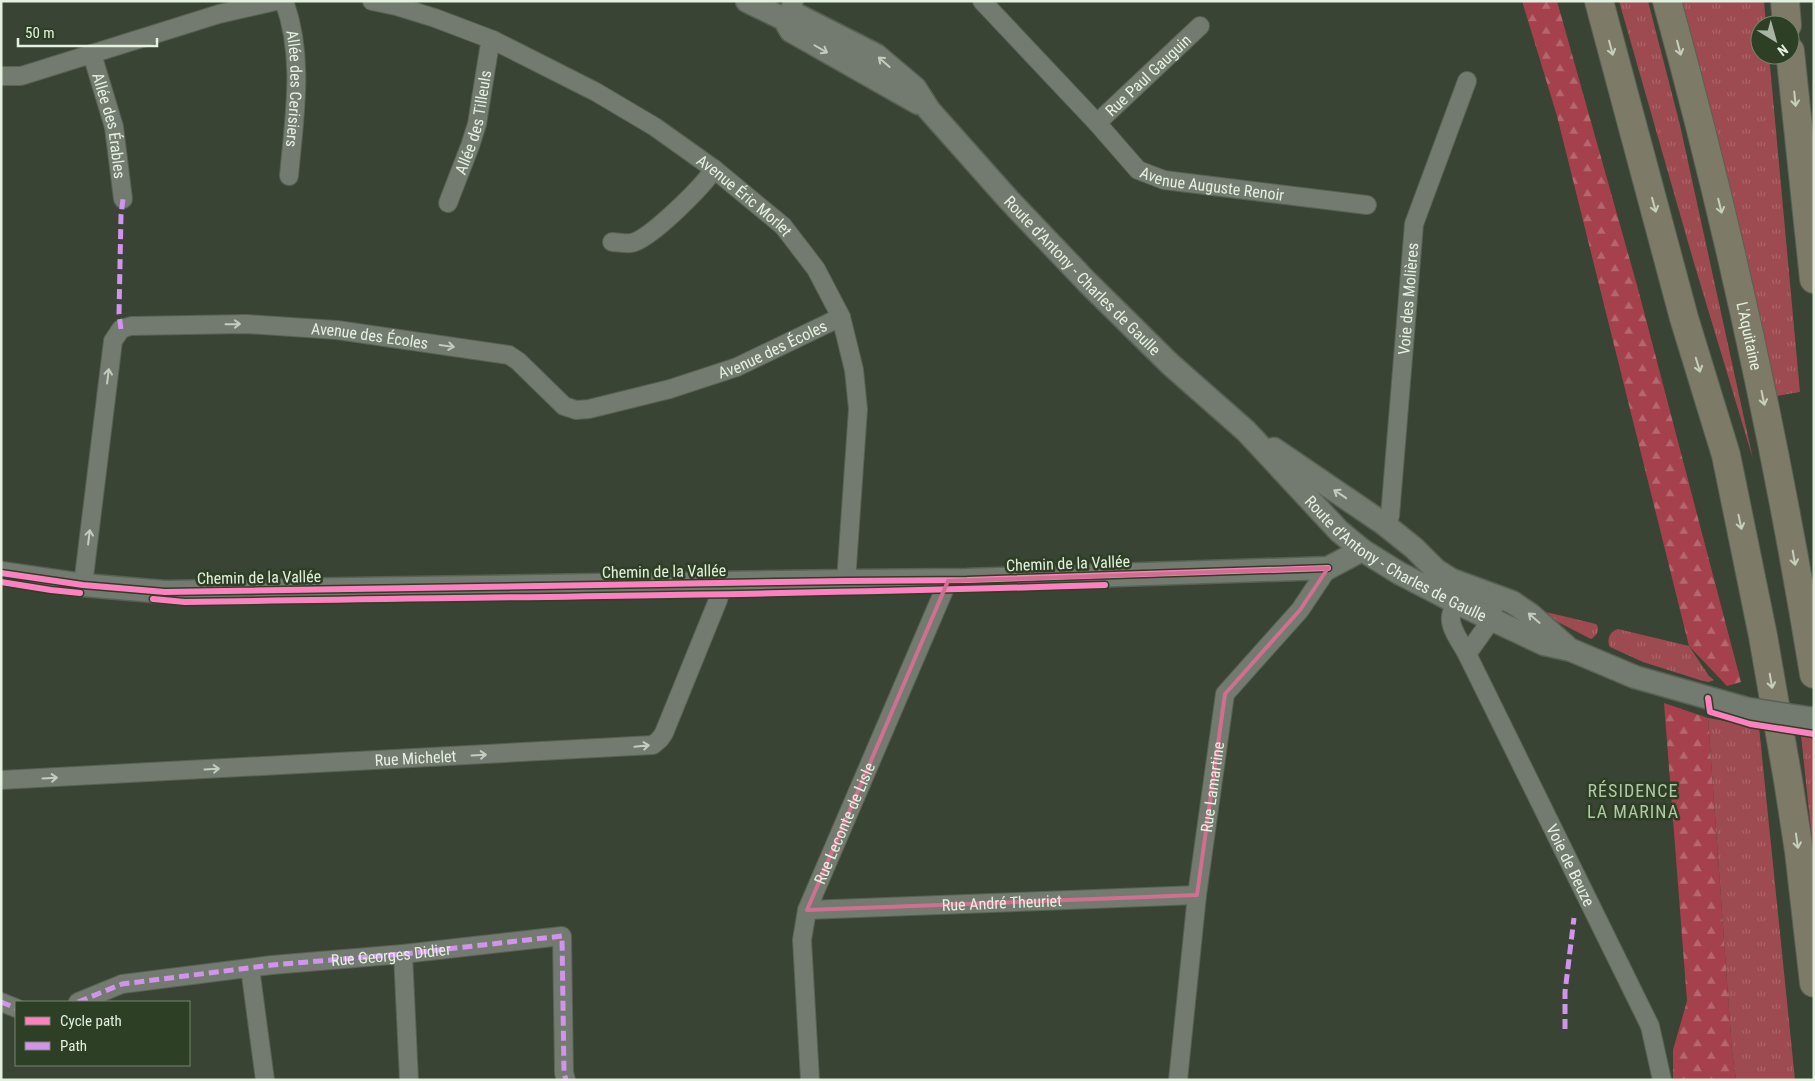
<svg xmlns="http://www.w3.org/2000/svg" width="1815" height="1081" font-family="'Roboto Condensed',sans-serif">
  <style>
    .grass { fill: url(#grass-tufts) }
    .forest { fill: url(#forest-firs) }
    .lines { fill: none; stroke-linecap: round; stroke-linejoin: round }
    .minor-casing { stroke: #586154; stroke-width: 20 }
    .tertiary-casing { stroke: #586154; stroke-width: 25 }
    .motorway-casing { stroke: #586154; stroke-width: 30 }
    .minor { stroke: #737a6f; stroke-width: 18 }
    .tertiary { stroke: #737a6f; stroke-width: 22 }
    .motorway { stroke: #7d7b67; stroke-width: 28 }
    .tertiary-bridge-casing { stroke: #586154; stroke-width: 25; stroke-linecap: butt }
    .tertiary-bridge { stroke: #737a6f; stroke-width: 22 }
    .quiet { stroke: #d193ec; stroke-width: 5; stroke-dasharray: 10 5; stroke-linecap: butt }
    .cycleway-casing { stroke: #2d3f24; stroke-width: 9 }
    .cycleway { stroke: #ff80c0; stroke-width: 6 }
    .oneway { stroke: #c6cebc }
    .oneway2 { stroke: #c3cdbe }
    .marked { fill: none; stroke: #d06f90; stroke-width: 4; stroke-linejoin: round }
    .labels { text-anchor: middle; stroke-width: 5; stroke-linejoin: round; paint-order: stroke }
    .street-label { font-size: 16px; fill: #e5f1e0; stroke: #2d3f24 }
    .neighbourhood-label { font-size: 18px; letter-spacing: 1px; fill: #b1c7a6; stroke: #2d3f24 }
  </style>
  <defs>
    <pattern id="grass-tufts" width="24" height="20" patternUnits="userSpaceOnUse" patternTransform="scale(1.25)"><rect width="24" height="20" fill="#9e4a51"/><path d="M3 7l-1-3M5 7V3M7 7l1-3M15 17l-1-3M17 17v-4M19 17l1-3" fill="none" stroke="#ab656a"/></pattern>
    <pattern id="forest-firs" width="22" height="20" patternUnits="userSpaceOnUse" patternTransform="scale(1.25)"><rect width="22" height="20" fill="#a4414c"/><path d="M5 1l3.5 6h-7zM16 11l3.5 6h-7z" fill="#b5666e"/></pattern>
  </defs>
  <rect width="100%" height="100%" fill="#394434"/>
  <path class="grass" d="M 1619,1 L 1648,1 L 1680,125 L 1753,459 L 1694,263 Z
    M 1674,1 L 1764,1 L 1766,25 L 1760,25 L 1760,55 L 1769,55 L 1800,392 L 1777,396 Z
    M 1546,612 L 1596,624 C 1601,630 1596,636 1591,639 L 1546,616 Z
    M 1618,629 L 1689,646 L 1709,676 L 1714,680 L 1709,682 L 1703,681 L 1643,662 L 1610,647 C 1606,640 1610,631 1618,629 Z
    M 1708,718 L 1759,727 L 1795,1080 L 1736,1080 L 1732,1051 Z
    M 1801,735 L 1812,736 L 1814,748 L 1814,859 Z"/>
  <path class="forest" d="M 1522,1 L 1557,1 L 1638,289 L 1741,682 L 1727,686 L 1689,646 L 1557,116 Z
    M 1664,703 L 1708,718 L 1732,1051 L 1736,1080 L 1673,1080 L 1673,1050 L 1687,1001 Z"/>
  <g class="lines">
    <g class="minor-casing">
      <g id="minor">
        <path id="s1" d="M 284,1 C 305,58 294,118 289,176"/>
        <path id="s2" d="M 372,1 L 396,6 L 435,18 L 493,40 L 596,92 L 655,127 L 714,169 L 783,226 L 816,269 L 841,317 L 854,370 L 858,409 L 846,581"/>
        <path id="s3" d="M 982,1 L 1097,123 L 1138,170 L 1164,180 L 1367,205"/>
        <path d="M 784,19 L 794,1"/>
        <path id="s4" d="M 92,54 L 114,127 L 123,199"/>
        <path d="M 1,76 L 21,76 L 219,14 L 276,1"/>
        <path id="s5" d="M 1097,123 L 1200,26"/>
        <path id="s6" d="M 448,203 L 470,146 L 477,124 L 489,49 L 493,40"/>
        <path d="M 612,242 C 618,242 625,244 631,243 C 650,240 704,185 714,169"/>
        <path id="s7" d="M 1384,524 L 1390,516 L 1414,224 L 1467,81"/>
        <path id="s8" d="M 83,585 L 113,341 L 121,329 L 131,326 L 246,324 L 337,330 L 509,355 L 518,361 L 564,406 L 576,410 L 589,409 L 670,389 L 737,367 L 841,317"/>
        <path id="s9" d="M 1464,593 C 1441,619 1452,627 1467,654 L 1650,1026 L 1662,1080"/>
        <path d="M 1467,654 L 1492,619 L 1493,607"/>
        <path id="s10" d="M 1,780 L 653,745 L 660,739 L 664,733 L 718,600 L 722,584"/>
        <path id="s11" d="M 807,910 L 1197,895"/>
        <path d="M 403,954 L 409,1080"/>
        <path d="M 250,968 L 265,1080"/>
        <path d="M 1,1002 L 16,1008"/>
        <path d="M 78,1002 L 122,984 L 272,965 L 403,954 L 562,936 L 564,1073 L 566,1080"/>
        <path id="s12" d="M 810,1080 L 802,940 L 807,910 L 948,581"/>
        <path id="s13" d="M 1178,1080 L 1197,895 L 1225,694 L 1300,610 L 1328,568"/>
      </g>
    </g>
    <g class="tertiary-casing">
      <g id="tertiary">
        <path d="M 747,1 L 784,19 L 791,31 L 918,103"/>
        <path id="s14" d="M 784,19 L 797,15 L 876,55 L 915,88 L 929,110 L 1009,200 L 1087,282 L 1170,364 L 1246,431 L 1339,531 L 1362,550 L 1399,573 L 1455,602 L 1544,644 L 1571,650 L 1635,677 L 1748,709"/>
        <path d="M 1274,449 L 1384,524 L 1414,548 L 1436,570 L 1452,580 L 1512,602 L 1531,615 L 1566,646"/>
        <path d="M 1,573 L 83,585 L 165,592 L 846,581 L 967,580 L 1328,568 L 1362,550"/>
      </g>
    </g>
    <g class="motorway-casing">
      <g id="motorway">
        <path d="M 1599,1 L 1684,318 L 1726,455 L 1763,636 L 1788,780 L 1799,851 L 1814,983"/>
        <path id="s15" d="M 1667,1 C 1728,223 1777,447 1814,674"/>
        <path d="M 1785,1 L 1787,25"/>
        <path d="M 1790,51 L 1814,279"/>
      </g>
    </g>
    <use href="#minor" class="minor"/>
    <use href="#tertiary" class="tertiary"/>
    <use href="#motorway" class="motorway"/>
    <g class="tertiary-bridge-casing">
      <path id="tertiary-bridge" d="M 1748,709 L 1814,719"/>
    </g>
    <use href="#tertiary-bridge" class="tertiary-bridge"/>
    <g class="quiet">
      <path d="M 121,329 L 119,314 L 121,215 L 123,199"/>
      <path d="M 1,1002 L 16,1008"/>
      <path id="s16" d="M 78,1002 L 122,984 L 272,965 L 403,954 L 562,936 L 564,1073 L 566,1080"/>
      <path d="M 1565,1029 L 1565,992 L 1574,918"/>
    </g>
    <g class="cycleway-casing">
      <path id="cycleway" d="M 1,573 L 83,585 L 165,592 L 846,581 L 967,580 L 1328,568
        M 1,582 L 51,590 L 80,593
        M 153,599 L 185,602 C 491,597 798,595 1105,585
        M 1708,698 L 1710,712 L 1750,724 L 1814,734"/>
    </g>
    <use href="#cycleway" class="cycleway"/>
  </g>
  <defs><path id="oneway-shaft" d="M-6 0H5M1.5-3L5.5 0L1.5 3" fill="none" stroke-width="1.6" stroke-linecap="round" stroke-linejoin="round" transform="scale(1.25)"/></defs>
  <g class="oneway">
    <use href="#oneway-shaft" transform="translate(1611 48) rotate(75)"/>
    <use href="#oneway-shaft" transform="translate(1679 48) rotate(75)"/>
    <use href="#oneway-shaft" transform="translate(1795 99) rotate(84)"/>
    <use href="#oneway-shaft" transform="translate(1654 205) rotate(75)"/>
    <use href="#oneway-shaft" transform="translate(1720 206) rotate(76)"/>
    <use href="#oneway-shaft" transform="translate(1698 365) rotate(73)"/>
    <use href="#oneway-shaft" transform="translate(1763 398) rotate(78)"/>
    <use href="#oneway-shaft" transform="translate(1740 522) rotate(78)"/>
    <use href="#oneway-shaft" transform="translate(1794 558) rotate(80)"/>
    <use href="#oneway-shaft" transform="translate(1771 681) rotate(80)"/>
    <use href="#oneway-shaft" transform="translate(1797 841) rotate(82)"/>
  </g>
  <g class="oneway2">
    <use href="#oneway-shaft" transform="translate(821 49) rotate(30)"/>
    <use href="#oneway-shaft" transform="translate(884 62) rotate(-139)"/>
    <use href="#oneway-shaft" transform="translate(233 324) rotate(-1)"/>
    <use href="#oneway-shaft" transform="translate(447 346) rotate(8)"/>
    <use href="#oneway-shaft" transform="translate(108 376) rotate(-83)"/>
    <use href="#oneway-shaft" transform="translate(1340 494) rotate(-146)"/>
    <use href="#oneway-shaft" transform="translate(89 537) rotate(-83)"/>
    <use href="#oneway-shaft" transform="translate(1534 618) rotate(-139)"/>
    <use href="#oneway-shaft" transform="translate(642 746) rotate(-6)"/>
    <use href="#oneway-shaft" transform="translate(479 755) rotate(-3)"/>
    <use href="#oneway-shaft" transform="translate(212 769) rotate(-3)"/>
    <use href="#oneway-shaft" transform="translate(50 778) rotate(-3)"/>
  </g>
  <path class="marked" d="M 1328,568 L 1300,610 L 1225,694 L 1197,895 L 807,910 L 948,581 Z"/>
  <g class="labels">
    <g class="street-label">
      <text dy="6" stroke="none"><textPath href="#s5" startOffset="70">Rue Paul Gauguin</textPath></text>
      <text dy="6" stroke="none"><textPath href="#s1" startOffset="89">Allée des Cerisiers</textPath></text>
      <text dy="6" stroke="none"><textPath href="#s6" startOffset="85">Allée des Tilleuls</textPath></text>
      <text dy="6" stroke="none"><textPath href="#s4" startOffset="74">Allée des Érables</textPath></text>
      <text dy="6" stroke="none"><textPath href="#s3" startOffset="306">Avenue Auguste Renoir</textPath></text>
      <text dy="6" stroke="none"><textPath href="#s2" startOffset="424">Avenue Éric Morlet</textPath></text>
      <text dy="6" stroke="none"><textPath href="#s14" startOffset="405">Route d'Antony - Charles de Gaulle</textPath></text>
      <text dy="6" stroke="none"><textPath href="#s7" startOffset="228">Voie des Molières</textPath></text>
      <text dy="6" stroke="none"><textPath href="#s8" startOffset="510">Avenue des Écoles</textPath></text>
      <text dy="6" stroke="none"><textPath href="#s15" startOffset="345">L'Aquitaine</textPath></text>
      <text dy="6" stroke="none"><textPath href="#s8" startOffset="945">Avenue des Écoles</textPath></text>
      <text dy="6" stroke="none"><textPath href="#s14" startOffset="830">Route d'Antony - Charles de Gaulle</textPath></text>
      <text transform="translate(1068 563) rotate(-2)" y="6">Chemin de la Vallée</text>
      <text transform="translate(664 571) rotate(-1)" y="6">Chemin de la Vallée</text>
      <text transform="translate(259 577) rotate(-1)" y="6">Chemin de la Vallée</text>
      <text dy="6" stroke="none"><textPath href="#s10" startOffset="415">Rue Michelet</textPath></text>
      <text dy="6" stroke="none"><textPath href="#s13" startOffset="295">Rue Lamartine</textPath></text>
      <text dy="6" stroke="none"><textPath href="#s12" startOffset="265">Rue Leconte de Lisle</textPath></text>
      <text dy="6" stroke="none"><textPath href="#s9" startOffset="304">Voie de Beuze</textPath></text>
      <text dy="6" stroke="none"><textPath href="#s11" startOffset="195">Rue André Theuriet</textPath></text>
      <text dy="6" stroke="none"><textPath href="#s16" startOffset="318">Rue Georges Didier</textPath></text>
    </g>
    <g class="neighbourhood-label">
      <text x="1633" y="797">RÉSIDENCE<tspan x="1633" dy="21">LA MARINA</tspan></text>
    </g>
  </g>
  <rect width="1815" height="1081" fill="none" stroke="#e5f1e0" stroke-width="5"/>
  <rect x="15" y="1001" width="175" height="65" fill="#2d3f24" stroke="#77866f"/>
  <rect x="25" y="1017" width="25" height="8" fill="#ff80c0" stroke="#77866f"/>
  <text x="60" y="1026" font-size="15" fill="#e5f1e0">Cycle path</text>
  <rect x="25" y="1042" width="25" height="8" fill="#d193ec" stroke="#77866f"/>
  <text x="60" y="1051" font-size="15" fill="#e5f1e0">Path</text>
  <g transform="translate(1775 40) rotate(143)"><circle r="24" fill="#2d3f24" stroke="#77866f"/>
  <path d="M0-4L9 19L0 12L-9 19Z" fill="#a9b4a4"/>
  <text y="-8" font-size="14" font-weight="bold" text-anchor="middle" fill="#e5f1e0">N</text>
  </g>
  <path d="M18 38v8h139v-8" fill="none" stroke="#e5f1e0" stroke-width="2.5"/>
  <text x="25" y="38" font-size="15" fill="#e5f1e0" stroke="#2d3f24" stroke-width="4" paint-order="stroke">50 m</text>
</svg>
